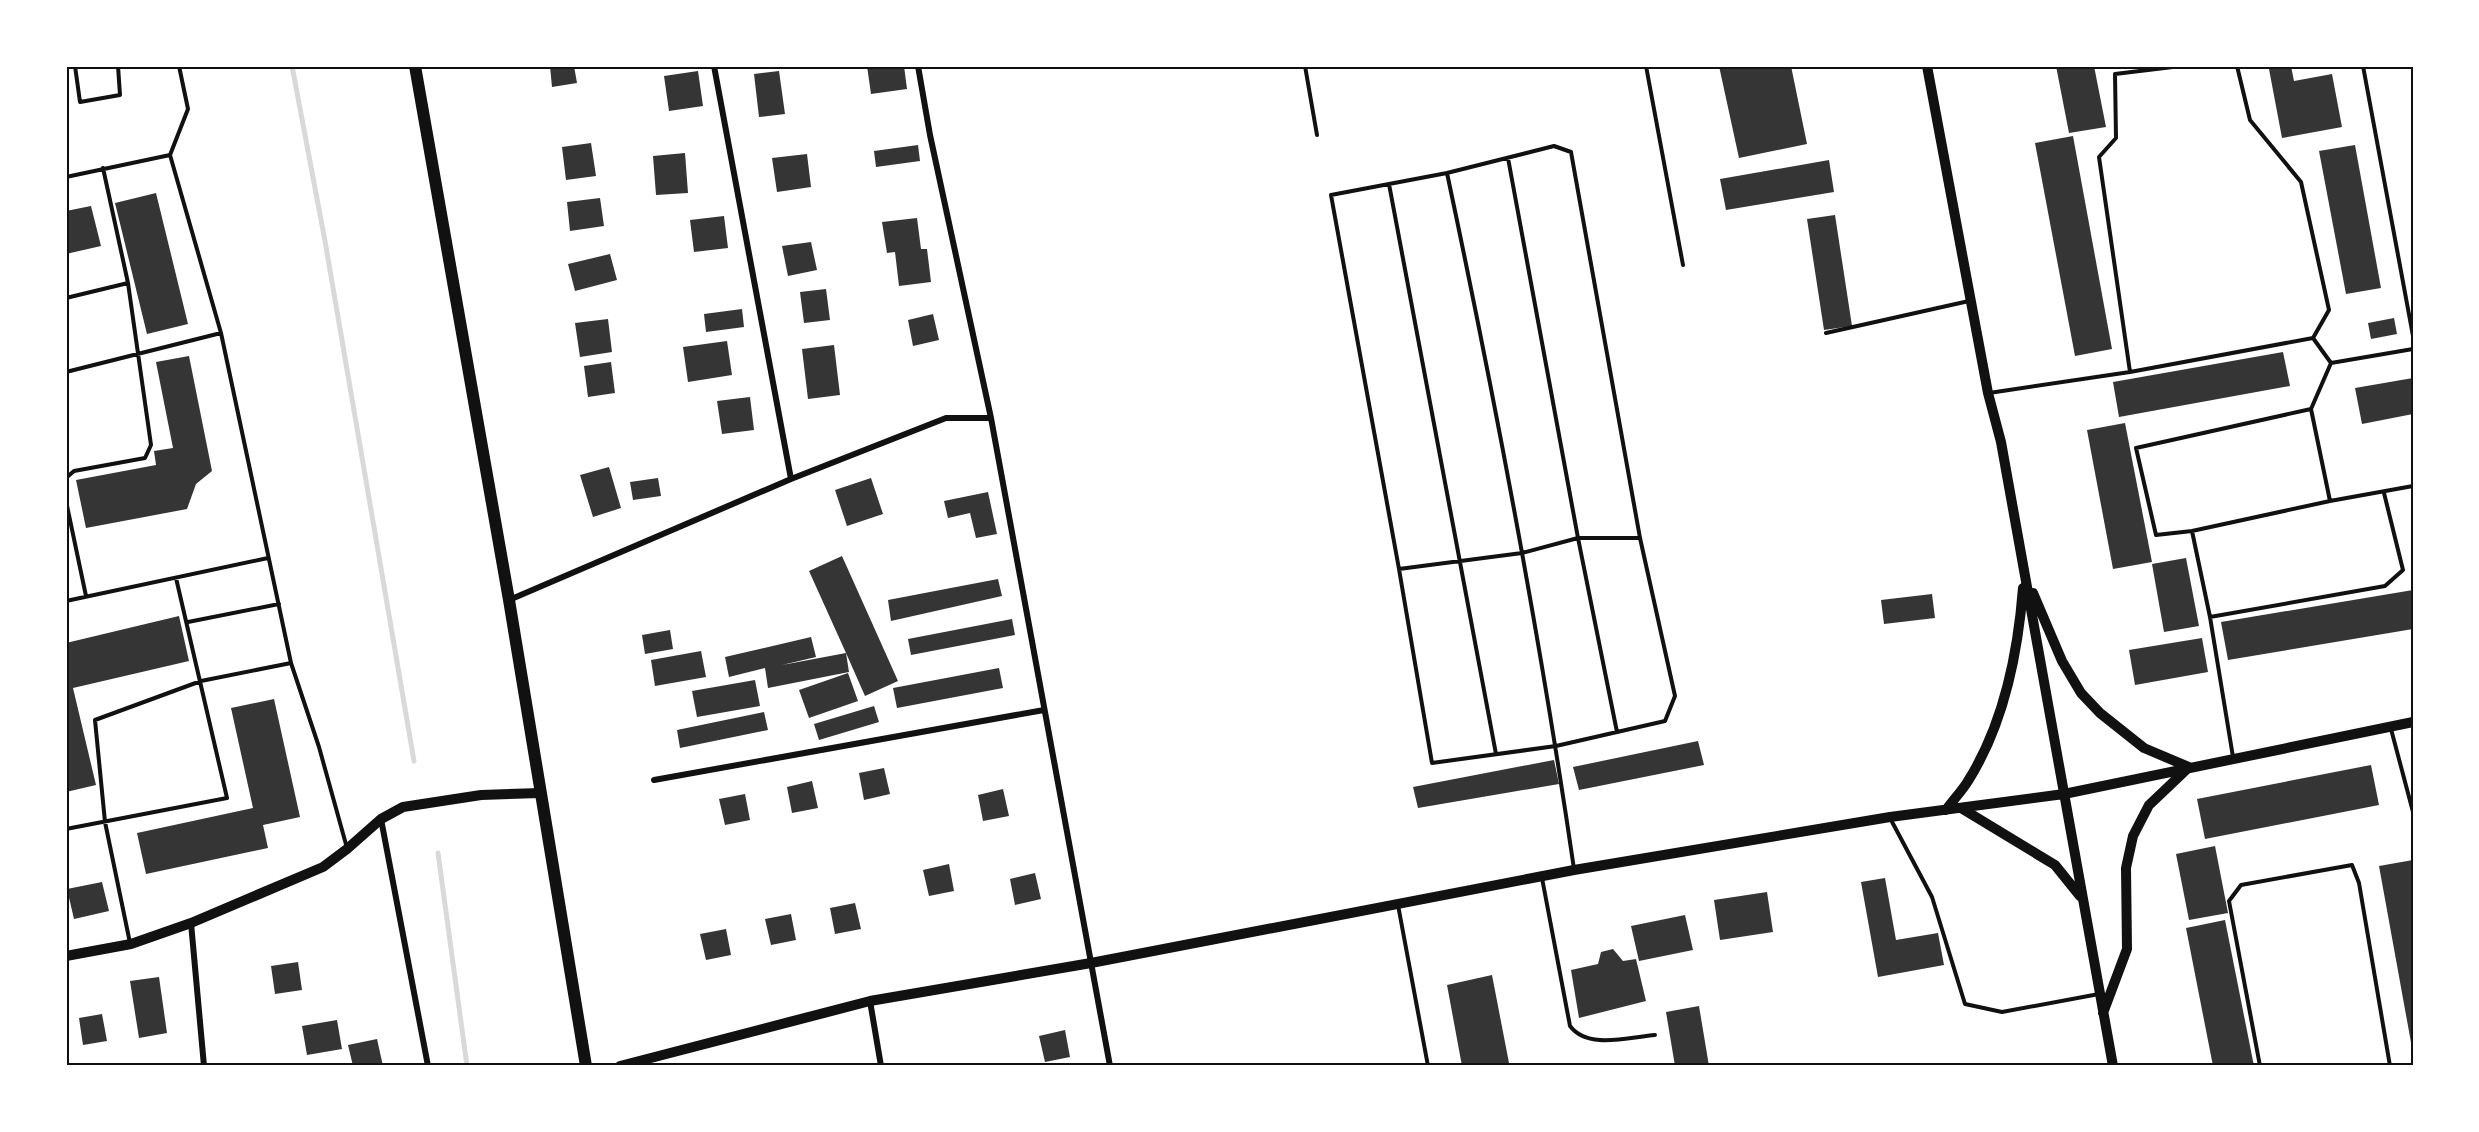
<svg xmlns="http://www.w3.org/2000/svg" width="2479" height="1132" font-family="Arial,sans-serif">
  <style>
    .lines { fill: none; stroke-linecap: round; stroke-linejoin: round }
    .stream { stroke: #d9d9d9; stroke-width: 5 }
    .building { fill: #353535 }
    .service { stroke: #111; stroke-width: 4 }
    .minor { stroke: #111; stroke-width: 6 }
    .tertiary { stroke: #111; stroke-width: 10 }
    .primary { stroke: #111; stroke-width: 12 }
    .neatline { fill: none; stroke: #111; stroke-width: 2 }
  </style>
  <rect width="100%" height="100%" fill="#fff"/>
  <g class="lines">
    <path class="stream" d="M 292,66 L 325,241 L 414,761
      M 438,853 L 467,1066"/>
  </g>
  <path class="building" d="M 550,66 L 574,66 L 577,83 L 552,87 Z
    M 867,66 L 904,66 L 907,89 L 871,94 Z
    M 1719,66 L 1791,66 L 1807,144 L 1739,158 Z
    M 2056,66 L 2094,66 L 2106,127 L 2069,133 Z
    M 2291,66 L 2294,81 L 2332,74 L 2342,127 L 2282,138 L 2269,69 Z
    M 698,71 L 703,106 L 669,111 L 664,76 Z
    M 779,71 L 785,114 L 759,117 L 754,74 Z
    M 2073,136 L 2112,349 L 2075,356 L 2035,143 Z
    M 591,143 L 596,176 L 566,180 L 562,147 Z
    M 918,145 L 920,161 L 876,167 L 874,151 Z
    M 2355,145 L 2381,288 L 2346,294 L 2319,151 Z
    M 685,153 L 688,193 L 656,195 L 653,156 Z
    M 807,154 L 811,187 L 777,192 L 772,158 Z
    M 1829,160 L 1834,192 L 1726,210 L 1720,179 Z
    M 156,193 L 188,324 L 147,334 L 115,203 Z
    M 600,198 L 604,226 L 570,231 L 567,202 Z
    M 91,206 L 101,246 L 66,254 L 66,211 Z
    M 1835,215 L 1852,326 L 1824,330 L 1807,219 Z
    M 724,216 L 728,248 L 694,252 L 690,220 Z
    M 917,218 L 921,249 L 927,249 L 931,282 L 899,286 L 895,252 L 887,253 L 882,222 Z
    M 811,242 L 817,270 L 788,276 L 782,246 Z
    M 610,254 L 617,280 L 575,291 L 568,264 Z
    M 826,289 L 830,320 L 804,323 L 800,292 Z
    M 742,309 L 744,327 L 706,332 L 704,314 Z
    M 933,314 L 939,340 L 913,346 L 908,320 Z
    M 2394,318 L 2397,334 L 2371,339 L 2368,323 Z
    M 608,319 L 612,352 L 580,357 L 575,323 Z
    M 727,341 L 732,375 L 688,382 L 683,347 Z
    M 834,345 L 840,395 L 808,399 L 802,349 Z
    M 2283,352 L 2290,386 L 2119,417 L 2113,382 Z
    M 189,356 L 212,471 L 196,484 L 187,509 L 86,528 L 76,480 L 156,465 L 154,451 L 173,448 L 156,362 Z
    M 611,362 L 615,393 L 588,397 L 584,366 Z
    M 2413,378 L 2413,414 L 2362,424 L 2355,388 Z
    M 750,397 L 754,430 L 722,434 L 717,401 Z
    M 2125,423 L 2152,562 L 2113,569 L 2087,430 Z
    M 609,467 L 621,508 L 593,517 L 580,475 Z
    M 658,478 L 661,496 L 633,500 L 630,482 Z
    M 871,478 L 883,514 L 847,526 L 835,490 Z
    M 988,492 L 997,534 L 976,538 L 970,513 L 948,518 L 944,501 Z
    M 842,556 L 898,681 L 865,696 L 846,653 L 849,672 L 768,688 L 765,668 L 729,677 L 725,657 L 811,637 L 816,657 L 782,665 L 846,653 L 809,571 Z
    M 2186,558 L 2199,626 L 2164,632 L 2152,564 Z
    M 998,579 L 1002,596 L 891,621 L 888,600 Z
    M 2413,590 L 2413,629 L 2228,660 L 2221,622 Z
    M 1932,594 L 1935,618 L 1884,624 L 1881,600 Z
    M 179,616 L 189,661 L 73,688 L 96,785 L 66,792 L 66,643 Z
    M 1012,619 L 1015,635 L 911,655 L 908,639 Z
    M 670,630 L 673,649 L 645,654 L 642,635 Z
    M 2202,638 L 2208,672 L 2135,685 L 2129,650 Z
    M 701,651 L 706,677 L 655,686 L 651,660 Z
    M 999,668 L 1003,688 L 897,708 L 893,688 Z
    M 848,673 L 858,701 L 809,718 L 799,690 Z
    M 755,680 L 760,706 L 697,717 L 692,691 Z
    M 274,699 L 300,817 L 263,825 L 268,848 L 146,874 L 137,833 L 253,808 L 231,708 Z
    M 874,706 L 879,722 L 819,740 L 814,724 Z
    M 764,712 L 768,730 L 680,748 L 677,730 Z
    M 1698,741 L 1704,765 L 1579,790 L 1573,767 Z
    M 1554,760 L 1559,784 L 1418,808 L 1413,787 Z
    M 2371,765 L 2379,805 L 2205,839 L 2197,799 Z
    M 884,768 L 890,794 L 864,800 L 859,773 Z
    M 812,781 L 818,808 L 792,813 L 787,787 Z
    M 1003,789 L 1009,816 L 983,821 L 978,795 Z
    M 745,794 L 750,820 L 725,825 L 719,799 Z
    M 2215,846 L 2228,913 L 2189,920 L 2176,854 Z
    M 2413,860 L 2413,1048 L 2412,1048 L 2379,866 Z
    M 949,864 L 954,891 L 929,896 L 923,870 Z
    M 1035,873 L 1041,899 L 1015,905 L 1010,879 Z
    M 1885,878 L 1896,940 L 1938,933 L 1944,965 L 1878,977 L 1861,882 Z
    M 102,882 L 109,911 L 74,919 L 67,889 Z
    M 1767,892 L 1773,932 L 1720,940 L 1714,900 Z
    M 855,903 L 861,929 L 835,934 L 830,908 Z
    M 791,914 L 796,940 L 771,945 L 765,919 Z
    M 1685,915 L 1693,950 L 1639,961 L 1631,926 Z
    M 2225,920 L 2254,1066 L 2213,1066 L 2186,928 Z
    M 726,929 L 731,955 L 706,960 L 700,934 Z
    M 1613,949 L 1623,961 L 1636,959 L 1646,1001 L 1579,1018 L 1571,970 L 1598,964 L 1601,952 Z
    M 298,962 L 302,990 L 275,994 L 271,966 Z
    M 1492,975 L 1509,1063 L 1462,1066 L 1447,985 Z
    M 159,977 L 167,1033 L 139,1038 L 130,981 Z
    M 1699,1006 L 1709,1066 L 1675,1066 L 1666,1012 Z
    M 102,1014 L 107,1041 L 83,1045 L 79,1018 Z
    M 337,1020 L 342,1049 L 307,1055 L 302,1026 Z
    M 1065,1030 L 1070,1057 L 1045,1062 L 1039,1036 Z
    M 377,1039 L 383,1066 L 353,1066 L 348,1045 Z"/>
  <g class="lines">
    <path class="service" d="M 75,66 L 80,102 L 120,95 L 118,66
      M 179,66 L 188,109 L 170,155 L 221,333 L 291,663 L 319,747 L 347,848
      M 1305,66 L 1317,135
      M 1646,66 L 1683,265
      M 2363,66 L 2413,336
      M 1508,158 L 1578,538 L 1617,732
      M 1447,173 L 1554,146 L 1571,152 L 1640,538 L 1578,538 L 1522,553 L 1399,569 L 1331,195 L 1447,173 C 1496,404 1540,636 1574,869
      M 66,177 L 170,155
      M 1389,184 L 1496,754
      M 66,298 L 128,283 L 103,168
      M 1826,333 L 1969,301
      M 2313,338 L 2331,363
      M 2413,349 L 2331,363 L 2311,409 L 2136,448 L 2156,535 L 2192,531 L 2330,501 L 2413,486
      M 66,372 L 221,333
      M 2130,372 L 2099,157 L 2116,138 L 2115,74 L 2181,66
      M 1989,393 L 2130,372 L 2313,338 L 2329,310 L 2301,182 L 2250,120 L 2237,66
      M 2311,409 L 2330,501
      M 66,478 L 74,471 L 145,458 L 151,445 L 128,283
      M 66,501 L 86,596
      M 2192,531 L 2210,617 L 2233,757
      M 1399,569 L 1432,763 L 1556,746 L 1665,721 L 1675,696 L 1640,538
      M 66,601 L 268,558
      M 2210,617 L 2385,586 L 2403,570 L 2384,493
      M 188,622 L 279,604
      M 2391,729 L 2413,812
      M 1890,818 L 1932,897 L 1965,1004 L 2002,1012 L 2099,994
      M 66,829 L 227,798 L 176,578
      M 1542,878 L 1570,1026 C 1588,1050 1629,1037 1655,1035
      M 1398,905 L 1428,1066
      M 130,943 L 105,822 L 95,720 L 201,681 L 291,663
      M 2260,1066 L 2229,901 L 2241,885 L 2352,865 L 2359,883 L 2390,1066"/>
    <path class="minor" d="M 714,66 L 791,479
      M 918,66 L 930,135 L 991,418 L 1110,1066
      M 509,600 L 791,479 L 946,418 L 991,418
      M 654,780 L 1044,710
      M 381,819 L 428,1066
      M 191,923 L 204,1066
      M 870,1001 L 881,1066"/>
    <path class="tertiary" d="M 1927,66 L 1988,393 L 2001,442 L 2113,1066
      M 2033,593 L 2062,661 L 2081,693 L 2100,713 L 2144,748 L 2189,767 L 2149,805 L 2133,836 L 2126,868 L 2127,949 L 2103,1013
      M 1961,808 L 2055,865 L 2080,896
      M 1946,810 C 1953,800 1962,791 1968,781 C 2004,724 2018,653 2023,588
      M 66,956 L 131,944 L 191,923 L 323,867 L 347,849 L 381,819 L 403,807 L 481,795 L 540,793
      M 620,1066 L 870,1001 L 1091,963 L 1574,870 L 1890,817 L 2064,794 L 2413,722"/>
    <path class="primary" d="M 415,66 L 509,600 L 586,1066"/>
  </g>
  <rect width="2479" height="1132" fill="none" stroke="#ffffff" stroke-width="135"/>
  <rect x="68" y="68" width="2344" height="996" class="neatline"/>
</svg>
